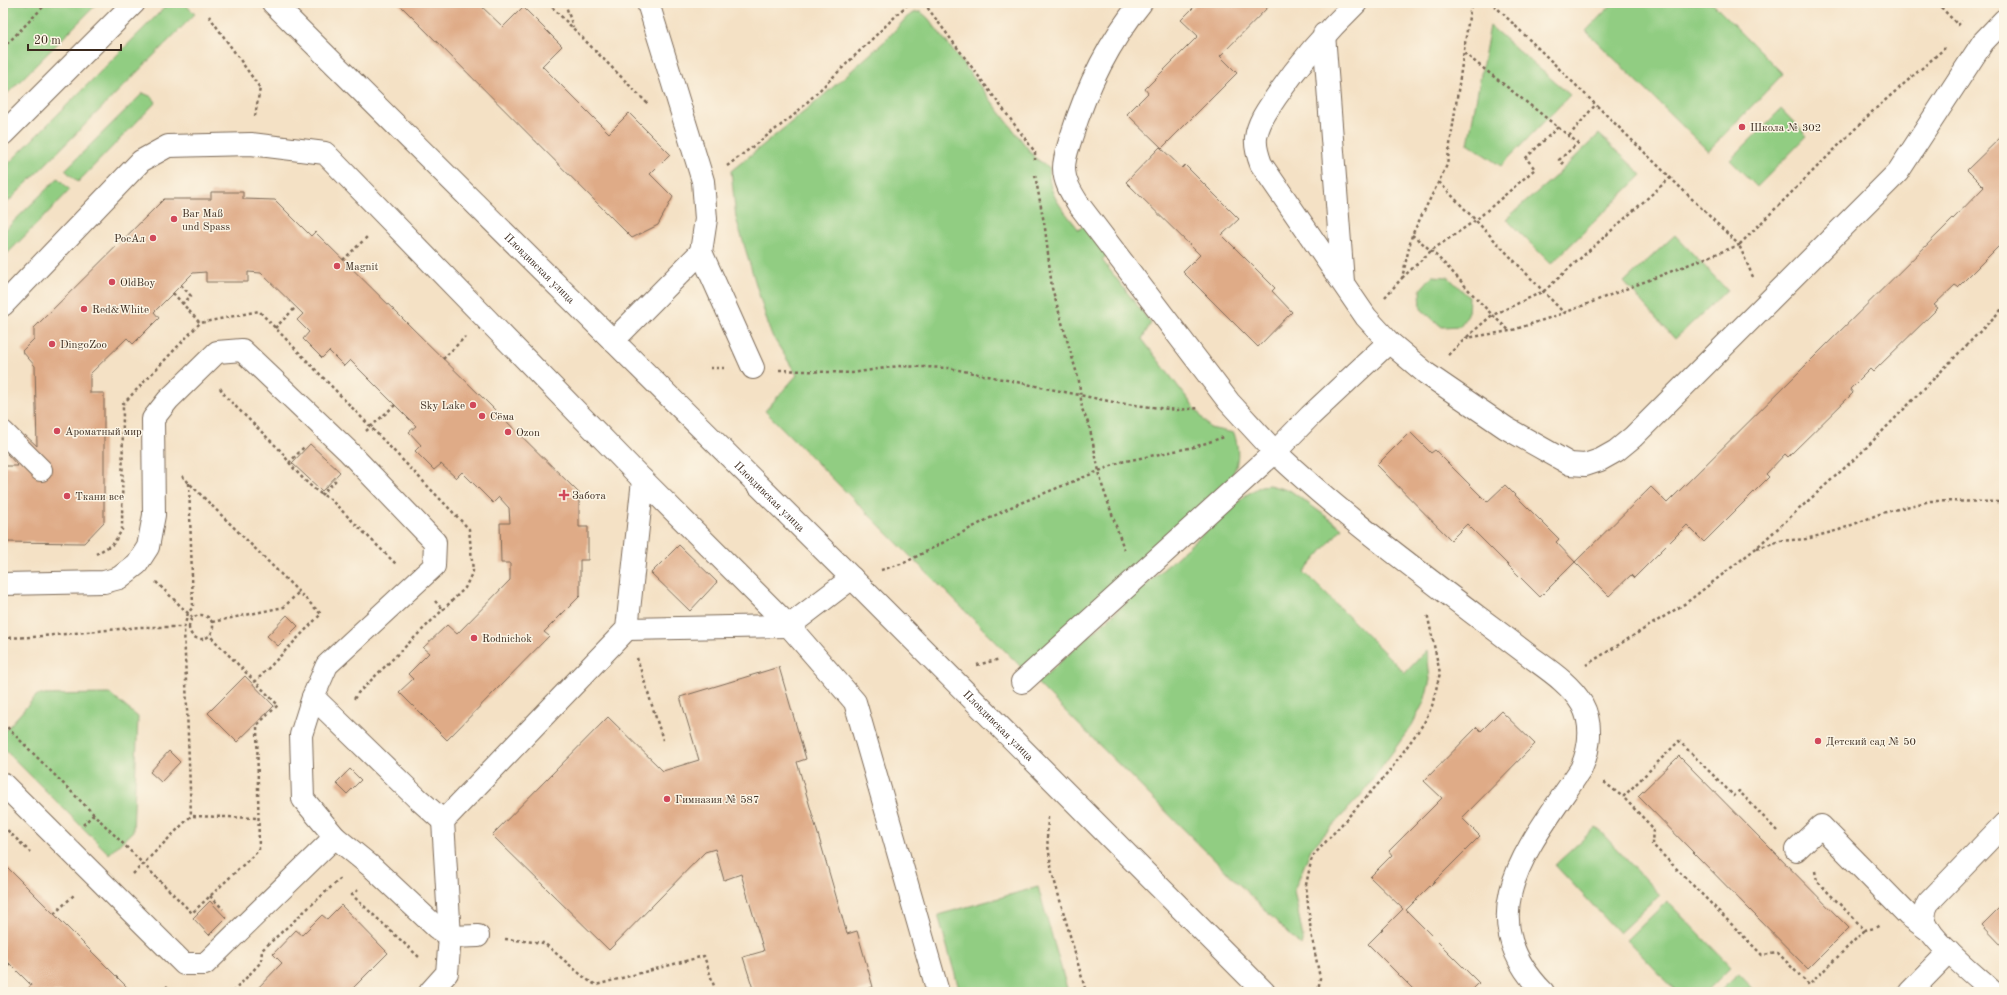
<svg xmlns="http://www.w3.org/2000/svg" width="2007" height="995" font-family="'Old Standard TT',serif">
  <style>
    .green { fill: #91cd82; stroke: #667c50 }
    .building { fill: #dfab87 }
    .lines { fill: none; stroke-linecap: round; stroke-linejoin: round }
    .minor-casing { stroke: #7c6a58; stroke-width: 24 }
    .path { stroke: #7c6a58; stroke-width: 2.5; stroke-dasharray: 3 3; stroke-linecap: butt }
    .minor { stroke: #fff; stroke-width: 22 }
    .poi-dot { fill: #d1495b; stroke: #fcf5e5; stroke-width: 1.5 }
    .labels { text-anchor: middle; stroke-width: 3; stroke-linejoin: round; paint-order: stroke }
    .poi-label { font-size: 11px; fill: #3b2a1e; stroke: #fcf5e5; text-anchor: start }
    .street-label { font-size: 11px; fill: #3b2a1e; stroke: #fcf5e5 }
  </style>
  <rect width="100%" height="100%" fill="#fcf5e5"/>
  <filter id="ink" filterUnits="userSpaceOnUse"><feTurbulence type="fractalNoise" baseFrequency=".025" numOctaves="2"/><feDisplacementMap in="SourceGraphic" scale="8" xChannelSelector="R" yChannelSelector="G"/><feConvolveMatrix kernelMatrix="1 2 1 2 8 2 1 2 1" color-interpolation-filters="sRGB"/></filter>
  <filter id="wash" filterUnits="userSpaceOnUse"><feTurbulence type="fractalNoise" baseFrequency=".012" numOctaves="4" result="noise"/><feDisplacementMap in="SourceGraphic" scale="16" xChannelSelector="R" yChannelSelector="G"/><feGaussianBlur stdDeviation="0.9" result="paint"/><feColorMatrix in="noise" values="0 0 0 0 0 0 0 0 0 0 0 0 0 0 0 0 0 1.4 0 .05"/><feComposite in="paint" operator="in"/></filter>
  <g filter="url(#wash)">
    <rect width="100%" height="100%" fill="#f4e1c5"/>
    <path class="green" d="M 3,3 L 98,3 L 3,98 Z
      M 169,3 L 184,3 L 195,14 L 3,207 L 3,169 Z
      M 1613,3 L 1712,3 L 1783,74 L 1708,151 L 1586,31 Z
      M 916,12 L 921,12 L 928,18 L 1035,158 L 1050,168 C 1045,193 1065,211 1079,230 L 1084,225 L 1108,254 L 1102,260 L 1151,323 L 1142,339 L 1210,428 L 1234,433 C 1239,449 1240,462 1231,477 L 1022,668 L 765,411 L 797,375 L 771,334 L 736,218 L 731,171 L 815,103 L 886,40 L 907,17 Z
      M 1490,26 L 1570,95 L 1501,166 L 1468,144 Z
      M 143,93 L 152,97 L 156,102 L 78,182 L 65,170 Z
      M 1781,109 L 1807,136 L 1757,187 L 1730,160 Z
      M 1599,134 L 1642,175 L 1551,264 L 1506,219 L 1558,174 Z
      M 58,178 L 70,190 L 3,258 L 3,232 Z
      M 1675,235 L 1727,290 L 1675,339 L 1624,282 Z
      M 1432,276 L 1448,277 L 1469,297 L 1468,314 L 1460,326 L 1442,327 L 1421,309 L 1420,290 Z
      M 1269,485 L 1291,491 L 1342,528 L 1304,572 L 1405,673 L 1427,650 L 1430,680 L 1424,702 L 1412,725 L 1363,793 L 1311,849 L 1294,890 L 1303,938 L 1301,946 L 1037,683 L 1246,495 L 1261,486 Z
      M 110,694 L 138,717 L 133,831 L 109,854 L 3,748 L 3,733 L 37,695 Z
      M 1596,827 L 1660,895 L 1619,933 L 1555,865 Z
      M 1038,887 L 1068,992 L 960,992 L 938,915 Z
      M 1667,901 L 1731,967 L 1706,992 L 1677,992 L 1627,940 Z
      M 1739,974 L 1756,992 L 1719,992 Z"/>
    <g id="blocks">
      <path class="building" d="M 398,3 L 478,3 L 503,27 L 523,7 L 562,46 L 542,66 L 609,133 L 629,113 L 670,154 L 650,174 L 673,197 L 658,225 L 632,238 Z
        M 1198,3 L 1272,3 L 1220,56 L 1237,73 L 1162,148 L 1127,114 L 1148,93 L 1145,89 L 1198,36 L 1181,20 Z
        M 2004,134 L 2004,241 L 1958,287 L 1955,285 L 1934,305 L 1938,308 L 1873,372 L 1870,369 L 1850,389 L 1853,393 L 1788,457 L 1785,454 L 1766,474 L 1769,477 L 1704,542 L 1687,525 L 1634,578 L 1631,575 L 1609,596 L 1575,562 L 1540,597 L 1467,524 L 1451,540 L 1377,465 L 1410,432 L 1431,453 L 1435,450 L 1487,502 L 1505,485 L 1559,539 L 1556,542 L 1575,562 L 1651,487 L 1667,503 L 1954,218 L 1984,187 L 1967,170 Z
        M 1160,147 L 1182,168 L 1185,165 L 1239,219 L 1222,235 L 1275,288 L 1272,291 L 1292,312 L 1258,347 L 1183,272 L 1200,255 L 1126,182 Z
        M 211,192 L 243,192 L 243,199 L 275,200 L 311,236 L 315,232 L 579,493 L 579,527 L 588,527 L 588,560 L 580,560 L 580,596 L 544,632 L 549,636 L 447,740 L 399,692 L 413,679 L 408,674 L 429,653 L 423,648 L 447,625 L 457,634 L 510,580 L 510,563 L 501,563 L 500,523 L 510,523 L 509,508 L 499,497 L 493,503 L 462,472 L 456,478 L 441,464 L 434,470 L 415,451 L 421,445 L 409,432 L 416,426 L 350,360 L 344,366 L 329,351 L 322,358 L 303,339 L 309,332 L 297,320 L 303,314 L 261,273 L 248,272 L 248,282 L 206,282 L 206,272 L 193,273 L 154,312 L 159,318 L 133,344 L 127,338 L 90,374 L 90,393 L 104,393 L 104,522 L 84,543 L 3,542 L 3,466 L 18,466 L 7,454 L 25,435 L 37,446 L 35,366 L 22,351 L 34,339 L 34,328 L 164,199 L 211,199 Z
        M 310,444 L 340,472 L 322,491 L 292,463 Z
        M 679,545 L 717,582 L 690,611 L 651,573 Z
        M 287,615 L 298,626 L 278,646 L 267,636 Z
        M 779,667 L 806,759 L 797,762 L 847,934 L 857,931 L 873,987 L 856,992 L 754,992 L 743,957 L 764,951 L 741,874 L 724,880 L 715,849 L 705,852 L 609,950 L 492,835 L 608,717 L 663,771 L 699,760 L 680,697 Z
        M 245,676 L 274,706 L 237,742 L 208,713 Z
        M 1501,711 L 1535,744 L 1462,818 L 1480,836 L 1406,910 L 1479,983 L 1470,992 L 1416,992 L 1368,944 L 1403,909 L 1370,877 L 1392,855 L 1389,851 L 1442,798 L 1424,781 L 1477,727 L 1481,731 Z
        M 169,751 L 180,762 L 161,782 L 150,772 Z
        M 1679,756 L 1849,928 L 1808,969 L 1638,796 Z
        M 350,769 L 361,780 L 347,794 L 336,783 Z
        M 3,863 L 132,992 L 26,992 L 31,985 L 3,957 Z
        M 210,901 L 226,918 L 209,935 L 193,918 Z
        M 2004,903 L 2004,948 L 1982,925 Z
        M 341,905 L 388,953 L 349,992 L 254,992 L 282,963 L 273,954 L 296,930 L 302,935 L 322,915 L 327,919 Z"/>
    </g>
  </g>
  <g filter="url(#ink)">
    <use href="#blocks" fill-opacity="0" stroke="#7c6a58" stroke-width="1"/>
    <g class="lines">
      <g class="minor-casing">
        <g id="minor">
          <path id="s1" d="M 273,3 L 852,578 L 1264,992"/>
          <path d="M 648,3 L 703,181 L 706,219 L 701,252 L 753,368"/>
          <path d="M 1356,3 C 1326,32 1300,62 1276,97 C 1268,109 1258,122 1256,138 C 1255,147 1258,156 1261,164 L 1366,317 L 1389,342 L 1427,374 L 1506,428 L 1570,464 L 1585,465 L 1600,460 L 1616,451 L 1633,437 L 1898,172 L 1983,42 L 2004,20"/>
          <path d="M 1324,34 L 1343,282"/>
          <path d="M 3,134 L 134,3"/>
          <path d="M 3,305 L 141,161 L 168,146 L 251,144 L 325,153 L 643,480 L 789,626 L 855,702 L 938,992"/>
          <path d="M 613,341 L 701,252"/>
          <path d="M 1389,342 L 1310,416 L 1275,452 C 1338,512 1409,564 1478,617 C 1496,630 1514,644 1531,657 C 1550,671 1570,684 1582,704 C 1593,724 1590,748 1581,769 C 1534,841 1465,912 1543,992"/>
          <path d="M 3,432 L 41,470"/>
          <path d="M 3,584 L 104,582 L 119,578 L 137,564 L 148,547 L 154,515 L 153,419 L 168,400 L 217,352 L 242,350 L 347,450 L 435,542 L 434,566 L 327,665 L 313,697 L 301,735 L 303,799 L 335,837 L 373,868 L 437,928 L 450,937 L 478,936"/>
          <path d="M 627,629 L 789,626 L 852,578"/>
          <path d="M 1022,682 L 1275,452 L 1229,402 L 1079,205 C 1072,194 1064,182 1064,168 C 1064,158 1068,148 1071,138 C 1086,89 1108,43 1141,3"/>
          <path d="M 313,697 L 416,797 L 443,821"/>
          <path d="M 3,784 L 184,964 L 205,964 L 335,837"/>
          <path d="M 1796,850 L 1821,826 L 1908,915 L 1930,931"/>
          <path d="M 430,992 L 447,973 L 450,937 L 443,821 L 627,629 L 643,480"/>
          <path d="M 1910,992 L 1949,952"/>
          <path d="M 1993,992 C 1978,978 1933,942 1926,924 C 1923,917 1925,909 1928,903 L 2004,824"/>
        </g>
      </g>
      <path class="path" d="M 548,3 L 649,105
        M 565,3 L 573,27
        M 924,3 L 1035,152
        M 1937,3 L 1958,25 L 1962,21
        M 209,16 L 260,88 L 255,116
        M 3,48 L 47,3
        M 1464,53 L 1578,143 L 1559,160 L 1566,166
        M 1569,136 L 1596,104
        M 1035,152 L 1035,160
        M 727,166 L 793,116 L 909,3
        M 1035,175 L 1045,228 L 1052,288 L 1079,381 L 1082,409 L 1089,425 L 1102,485 L 1125,552
        M 1439,182 L 1564,313
        M 1412,235 C 1450,263 1474,301 1510,331
        M 343,260 L 367,237
        M 1753,277 L 1739,245 L 1874,110 L 1945,48
        M 1402,278 L 1432,250 L 1476,220 L 1535,169 L 1526,158 L 1558,127
        M 181,285 L 191,296 L 182,304
        M 173,293 L 200,323
        M 1385,297 L 1402,278 L 1412,235 L 1447,165 L 1471,3
        M 275,328 L 296,307
        M 1467,337 L 1491,316 L 1544,291 L 1671,177
        M 1448,355 L 1466,338 L 1510,331 L 1564,313 L 1739,245 L 1492,3
        M 443,359 L 465,337
        M 710,368 L 724,368
        M 779,370 L 852,373 L 898,366 L 949,368 L 1118,403 L 1177,410 L 1199,408
        M 220,388 L 226,397 L 282,452 C 291,467 313,492 329,498 L 397,565
        M 366,431 L 395,405
        M 289,463 L 304,447
        M 182,476 L 321,614 L 255,682
        M 189,483 L 193,607 L 188,613 L 184,628 L 191,816
        M 321,495 L 338,478
        M 1757,548 L 1780,541 L 1806,539 L 1839,530 L 1882,513 L 1930,501 L 2004,502
        M 96,554 L 113,544 L 122,530 L 123,404 L 200,323 L 259,311 L 469,529 L 473,571 L 465,588 L 358,693 L 354,699
        M 881,570 L 904,563 L 1013,506 L 1121,462 L 1194,447 L 1224,437
        M 156,582 L 193,618
        M 435,601 L 443,610
        M189 627a12 12 0 1 1 24 0a12 12 0 1 1-24 0Z
        M 212,622 L 284,607 L 299,592
        M 3,638 L 32,637 L 141,627 L 189,627
        M 637,658 L 663,740
        M 977,665 L 1000,659
        M 1586,665 L 1686,603 L 1755,549 L 1861,453 L 2004,307
        M 3,723 L 192,913 L 259,850 L 257,725 L 278,705 L 209,635
        M 1604,782 L 1623,797
        M 1048,817 L 1047,839 L 1052,872 L 1086,992
        M 83,825 L 94,814
        M 3,826 L 30,852
        M 1777,831 L 1739,791 L 1734,796 L 1679,741 L 1623,797 L 1653,828 L 1652,844 L 1762,955 L 1778,953 L 1809,985 L 1865,930
        M 1815,871 L 1817,881 L 1865,930 L 1875,928 L 1880,925
        M 133,874 L 191,816 L 259,818
        M 358,890 L 352,895 L 420,958
        M 210,896 L 223,909
        M 54,914 L 75,894
        M 505,939 L 544,943 L 586,979 L 596,985 L 704,956 L 716,992
        M 3,970 L 10,963
        M 166,986 L 172,992
        M 233,992 L 261,962 L 262,950 L 341,878
        M 1318,992 L 1320,978 L 1311,933 L 1306,885 L 1312,857 L 1388,773 L 1424,723 L 1432,706 L 1440,673 L 1427,613"/>
      <use href="#minor" class="minor"/>
    </g>
  </g>
  <g class="poi-dot">
    <circle cx="1742" cy="127" r="4"/>
    <circle cx="174" cy="219" r="4"/>
    <circle cx="153" cy="238" r="4"/>
    <circle cx="337" cy="266" r="4"/>
    <circle cx="112" cy="282" r="4"/>
    <circle cx="84" cy="309" r="4"/>
    <circle cx="52" cy="344" r="4"/>
    <circle cx="473" cy="405" r="4"/>
    <circle cx="482" cy="416" r="4"/>
    <circle cx="57" cy="431" r="4"/>
    <circle cx="508" cy="432" r="4"/>
    <path d="M562 489h4v4h4v4h-4v4h-4v-4h-4v-4h4z"/>
    <circle cx="67" cy="496" r="4"/>
    <circle cx="474" cy="638" r="4"/>
    <circle cx="1818" cy="741" r="4"/>
    <circle cx="667" cy="799" r="4"/>
  </g>
  <g class="labels">
    <g class="poi-label">
      <text x="1750" y="131">Школа № 302</text>
      <text x="182" y="217">Bar Maß<tspan x="182" dy="13">und Spass</tspan></text>
      <text x="145" y="242" text-anchor="end">РосАл</text>
      <text x="345" y="270">Magnit</text>
      <text x="120" y="286">OldBoy</text>
      <text x="92" y="313">Red&amp;White</text>
      <text x="60" y="348">DingoZoo</text>
      <text x="465" y="409" text-anchor="end">Sky Lake</text>
      <text x="490" y="420">Сёма</text>
      <text x="65" y="435">Ароматный мир</text>
      <text x="516" y="436">Ozon</text>
      <text x="572" y="499">Забота</text>
      <text x="75" y="500">Ткани все</text>
      <text x="482" y="642">Rodnichok</text>
      <text x="1826" y="745">Детский сад № 50</text>
      <text x="675" y="803">Гимназия № 587</text>
    </g>
    <g class="street-label">
      <text dy="4" stroke="none"><textPath href="#s1" startOffset="376">Пловдивская улица</textPath></text>
      <text dy="4" stroke="none"><textPath href="#s1" startOffset="700">Пловдивская улица</textPath></text>
      <text dy="4" stroke="none"><textPath href="#s1" startOffset="1024">Пловдивская улица</textPath></text>
    </g>
  </g>
  <rect width="2007" height="995" fill="none" stroke="#fcf5e5" stroke-width="16"/>
  <path d="M28 44v6h93v-6" fill="none" stroke="#3b2a1e" stroke-width="2"/>
  <text x="34" y="44" font-size="12" fill="#3b2a1e" stroke="#fcf5e5" stroke-width="3" paint-order="stroke">20 m</text>
</svg>
